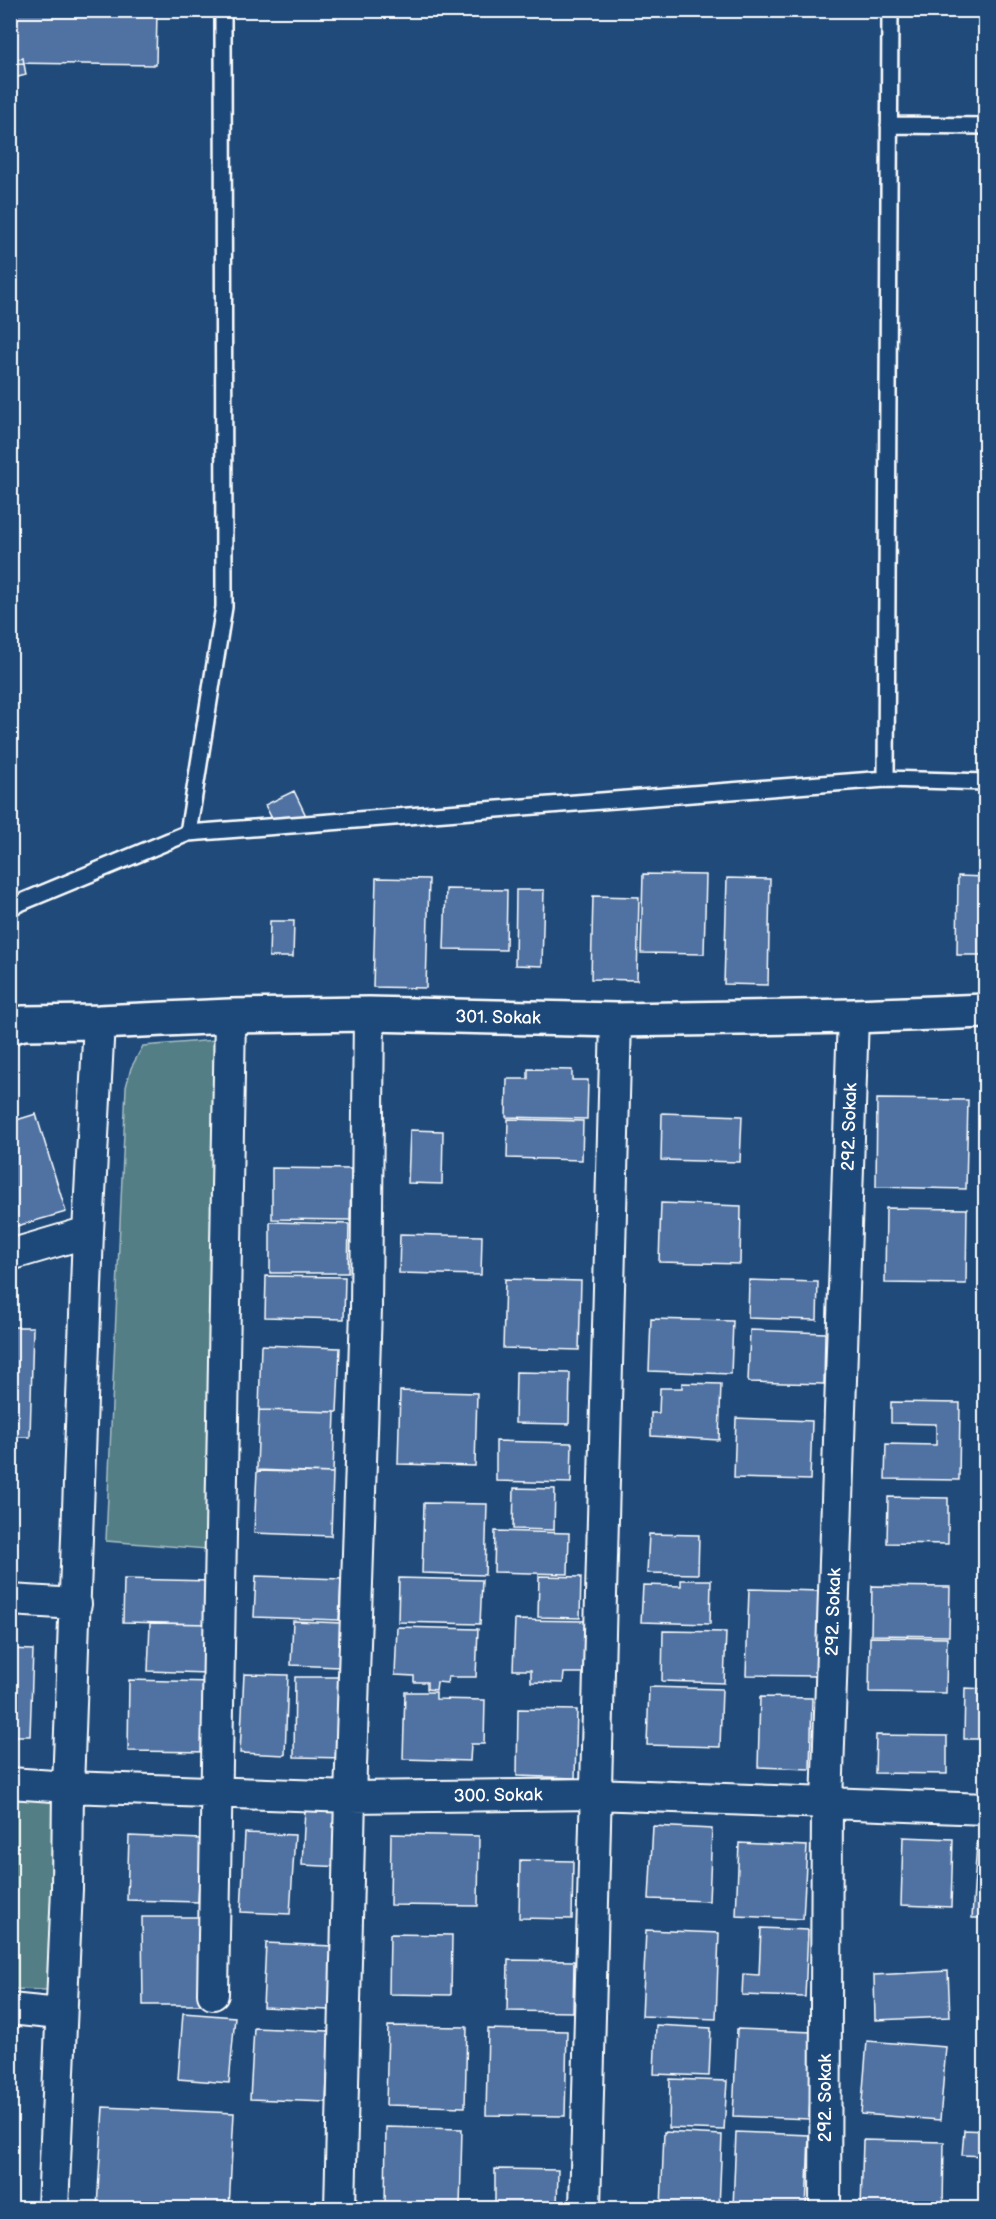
<svg xmlns="http://www.w3.org/2000/svg" width="996" height="2219" font-family="'Balsamiq Sans',sans-serif">
  <style>
    .green { fill: #527e86; stroke: #a8bec2; stroke-width: 1.5 }
    .building { fill: #4f72a2; stroke: #fff; stroke-width: 1.5 }
    .lines { fill: none; stroke-linecap: round; stroke-linejoin: round }
    .service-casing { stroke: #fff; stroke-width: 20 }
    .minor-casing { stroke: #fff; stroke-width: 34 }
    .tertiary-casing { stroke: #fff; stroke-width: 38 }
    .service { stroke: #1f4a7a; stroke-width: 15 }
    .minor { stroke: #1f4a7a; stroke-width: 30 }
    .tertiary { stroke: #1f4a7a; stroke-width: 33 }
    .labels { text-anchor: middle; stroke-width: 4.5; stroke-linejoin: round; paint-order: stroke }
    .street-label { font-size: 18px; fill: #fff; stroke: #1f4a7a }
  </style>
  <rect width="100%" height="100%" fill="#1f4a7a"/>
  <filter id="ink" filterUnits="userSpaceOnUse"><feTurbulence type="fractalNoise" baseFrequency=".0167" numOctaves="2"/><feDisplacementMap in="SourceGraphic" scale="12" xChannelSelector="R" yChannelSelector="G"/><feConvolveMatrix kernelMatrix="1 2 1 2 8 2 1 2 1" color-interpolation-filters="sRGB"/></filter>
  <g filter="url(#ink)">
    <path class="green" d="M 215,1040 L 207,1549 L 106,1541 L 126,1087 L 131,1068 L 143,1046 Z
      M 11,1795 L 59,1795 L 48,1990 L 11,1989 Z"/>
    <path class="building" d="M 10,10 L 157,10 L 156,65 L 10,63 Z
      M 23,58 L 26,75 L 10,79 L 10,61 Z
      M 294,791 L 308,820 L 280,834 L 265,805 Z
      M 643,874 L 706,875 L 704,954 L 641,953 Z
      M 958,876 L 985,877 L 983,955 L 957,955 Z
      M 376,878 L 429,879 L 426,988 L 373,987 Z
      M 727,878 L 770,879 L 768,985 L 724,984 Z
      M 446,889 L 507,890 L 506,950 L 444,949 Z
      M 516,890 L 544,890 L 542,966 L 515,965 Z
      M 593,896 L 639,897 L 637,980 L 591,979 Z
      M 270,921 L 294,921 L 293,957 L 269,957 Z
      M 528,1069 L 572,1070 L 572,1080 L 588,1080 L 587,1119 L 506,1117 L 507,1079 L 528,1079 Z
      M 877,1099 L 968,1100 L 966,1189 L 876,1187 Z
      M 662,1113 L 742,1116 L 740,1162 L 661,1160 Z
      M 36,1114 L 66,1212 L 10,1228 L 10,1122 Z
      M 508,1119 L 583,1121 L 582,1160 L 507,1158 Z
      M 410,1130 L 443,1131 L 442,1184 L 408,1183 Z
      M 272,1168 L 351,1169 L 350,1220 L 272,1219 Z
      M 661,1203 L 741,1206 L 740,1264 L 659,1262 Z
      M 886,1208 L 967,1209 L 966,1284 L 885,1283 Z
      M 270,1222 L 349,1224 L 348,1273 L 270,1273 Z
      M 400,1234 L 482,1236 L 481,1275 L 399,1273 Z
      M 266,1276 L 345,1277 L 344,1319 L 265,1317 Z
      M 505,1279 L 581,1281 L 579,1350 L 503,1348 Z
      M 749,1280 L 818,1282 L 817,1320 L 748,1318 Z
      M 651,1319 L 733,1321 L 731,1374 L 649,1371 Z
      M 10,1327 L 33,1327 L 30,1437 L 10,1437 Z
      M 750,1330 L 825,1333 L 824,1384 L 748,1382 Z
      M 261,1345 L 340,1348 L 337,1412 L 259,1410 Z
      M 516,1372 L 570,1373 L 569,1424 L 515,1423 Z
      M 682,1383 L 721,1384 L 719,1440 L 651,1436 L 651,1413 L 659,1413 L 660,1388 L 682,1388 Z
      M 400,1391 L 477,1393 L 475,1466 L 398,1464 Z
      M 891,1402 L 960,1403 L 959,1480 L 885,1479 L 886,1444 L 936,1445 L 936,1424 L 891,1423 Z
      M 259,1410 L 335,1412 L 333,1473 L 257,1470 Z
      M 736,1418 L 812,1421 L 810,1480 L 734,1478 Z
      M 496,1441 L 572,1443 L 571,1483 L 496,1481 Z
      M 10,1468 L 14,1468 L 12,1576 L 10,1576 Z
      M 257,1471 L 333,1473 L 331,1536 L 254,1533 Z
      M 514,1488 L 555,1489 L 554,1530 L 513,1529 Z
      M 888,1497 L 948,1498 L 948,1544 L 887,1543 Z
      M 424,1503 L 487,1504 L 485,1575 L 422,1573 Z
      M 495,1531 L 569,1533 L 568,1574 L 494,1572 Z
      M 649,1534 L 699,1535 L 698,1574 L 647,1573 Z
      M 256,1576 L 341,1579 L 339,1620 L 254,1617 Z
      M 539,1576 L 581,1577 L 580,1618 L 538,1617 Z
      M 399,1578 L 482,1580 L 480,1624 L 398,1622 Z
      M 124,1579 L 211,1581 L 208,1624 L 123,1622 Z
      M 681,1580 L 711,1580 L 710,1624 L 641,1622 L 643,1585 L 681,1586 Z
      M 872,1586 L 950,1587 L 949,1636 L 871,1635 Z
      M 749,1589 L 820,1591 L 817,1676 L 746,1675 Z
      M 515,1620 L 586,1621 L 584,1673 L 564,1673 L 563,1683 L 531,1682 L 531,1670 L 513,1670 Z
      M 293,1621 L 341,1623 L 339,1667 L 291,1665 Z
      M 150,1623 L 208,1624 L 207,1673 L 148,1671 Z
      M 397,1627 L 478,1629 L 476,1677 L 448,1677 L 447,1683 L 437,1682 L 436,1690 L 427,1689 L 427,1682 L 414,1682 L 414,1676 L 395,1675 Z
      M 663,1631 L 726,1632 L 724,1683 L 662,1681 Z
      M 870,1637 L 947,1638 L 946,1693 L 869,1692 Z
      M 10,1649 L 33,1650 L 30,1736 L 10,1736 Z
      M 244,1674 L 288,1675 L 285,1755 L 240,1753 Z
      M 295,1677 L 348,1677 L 346,1758 L 294,1757 Z
      M 129,1680 L 212,1682 L 210,1752 L 128,1751 Z
      M 649,1687 L 722,1689 L 720,1747 L 647,1745 Z
      M 965,1688 L 986,1689 L 986,1739 L 964,1739 Z
      M 405,1692 L 436,1692 L 436,1699 L 485,1700 L 484,1744 L 471,1744 L 470,1761 L 403,1759 Z
      M 760,1697 L 812,1698 L 810,1769 L 758,1767 Z
      M 518,1709 L 577,1710 L 575,1778 L 517,1776 Z
      M 876,1735 L 947,1736 L 947,1774 L 875,1773 Z
      M 305,1809 L 347,1812 L 344,1867 L 302,1865 Z
      M 653,1826 L 712,1829 L 709,1901 L 649,1899 Z
      M 245,1833 L 295,1835 L 290,1914 L 241,1912 Z
      M 391,1834 L 479,1836 L 478,1906 L 390,1905 Z
      M 129,1836 L 201,1839 L 198,1902 L 127,1900 Z
      M 903,1837 L 953,1839 L 951,1907 L 901,1905 Z
      M 977,1842 L 986,1843 L 986,1918 L 972,1918 Z
      M 739,1843 L 807,1846 L 803,1919 L 736,1916 Z
      M 520,1860 L 573,1861 L 572,1919 L 519,1918 Z
      M 142,1917 L 201,1917 L 201,2005 L 143,2005 Z
      M 761,1928 L 808,1930 L 805,1997 L 742,1995 L 743,1974 L 759,1975 Z
      M 646,1930 L 719,1933 L 716,2019 L 642,2016 Z
      M 390,1934 L 452,1935 L 451,1995 L 389,1994 Z
      M 266,1943 L 332,1946 L 329,2010 L 263,2007 Z
      M 508,1960 L 574,1961 L 573,2012 L 507,2011 Z
      M 948,1971 L 950,2017 L 875,2020 L 874,1975 Z
      M 183,2013 L 235,2017 L 229,2083 L 178,2079 Z
      M 656,2025 L 711,2028 L 709,2076 L 654,2074 Z
      M 388,2026 L 467,2027 L 465,2107 L 386,2105 Z
      M 254,2028 L 329,2031 L 326,2102 L 250,2099 Z
      M 488,2029 L 567,2031 L 565,2116 L 486,2115 Z
      M 737,2029 L 813,2032 L 809,2119 L 733,2116 Z
      M 867,2041 L 946,2047 L 940,2120 L 861,2114 Z
      M 670,2079 L 727,2081 L 724,2130 L 669,2128 Z
      M 103,2107 L 234,2113 L 229,2208 L 97,2208 Z
      M 386,2127 L 462,2129 L 460,2208 L 385,2208 Z
      M 964,2130 L 986,2131 L 986,2156 L 962,2155 Z
      M 664,2132 L 722,2135 L 719,2208 L 661,2208 Z
      M 736,2132 L 809,2135 L 806,2208 L 733,2208 Z
      M 863,2140 L 944,2142 L 943,2208 L 861,2208 Z
      M 495,2169 L 558,2170 L 557,2208 L 495,2208 Z"/>
    <g class="lines">
      <g class="service-casing">
        <path id="service" d="M 889,125 L 986,126
          M 886,779 L 890,10
          M 188,833 L 886,779 L 986,782
          M 10,907 L 188,833 L 224,607 L 223,10"/>
      </g>
      <g class="minor-casing">
        <path id="minor" d="M 10,1255 L 88,1232
          M 10,1600 L 76,1604
          M 10,1783 L 68,1787 L 350,1797 L 595,1794 L 986,1809
          M 213,1994 L 230,1016
          M 10,2009 L 60,2014
          M 53,2208 L 67,1889 L 68,1787 L 88,1232 L 99,1022
          M 340,2208 L 350,1797 L 366,1309 L 369,1014
          M 585,2208 L 616,1020
          M 825,2208 L 827,1804 L 853,1016"/>
      </g>
      <g class="tertiary-casing">
        <path id="tertiary" d="M 10,1027 L 23,1023 L 99,1022 L 230,1016 L 369,1014 L 616,1020 L 853,1016 L 986,1011"/>
      </g>
      <use href="#service" class="service"/>
      <use href="#minor" class="minor"/>
      <use href="#tertiary" class="tertiary"/>
    </g>
  </g>
  <g class="labels">
    <g class="street-label">
      <text transform="translate(498 1017) rotate(1)" y="6">301. Sokak</text>
      <text transform="translate(849 1127) rotate(-88)" y="6">292. Sokak</text>
      <text transform="translate(833 1612) rotate(-88)" y="6">292. Sokak</text>
      <text transform="translate(498 1795) rotate(-1)" y="6">300. Sokak</text>
      <text transform="translate(825 2098) rotate(-90)" y="6">292. Sokak</text>
    </g>
  </g>
  <rect width="996" height="2219" fill="none" stroke="#1f4a7a" stroke-width="36"/>
  <rect x="18" y="18" width="960" height="2183" fill="none" stroke="#fff" stroke-width="2" filter="url(#ink)"/>
</svg>
